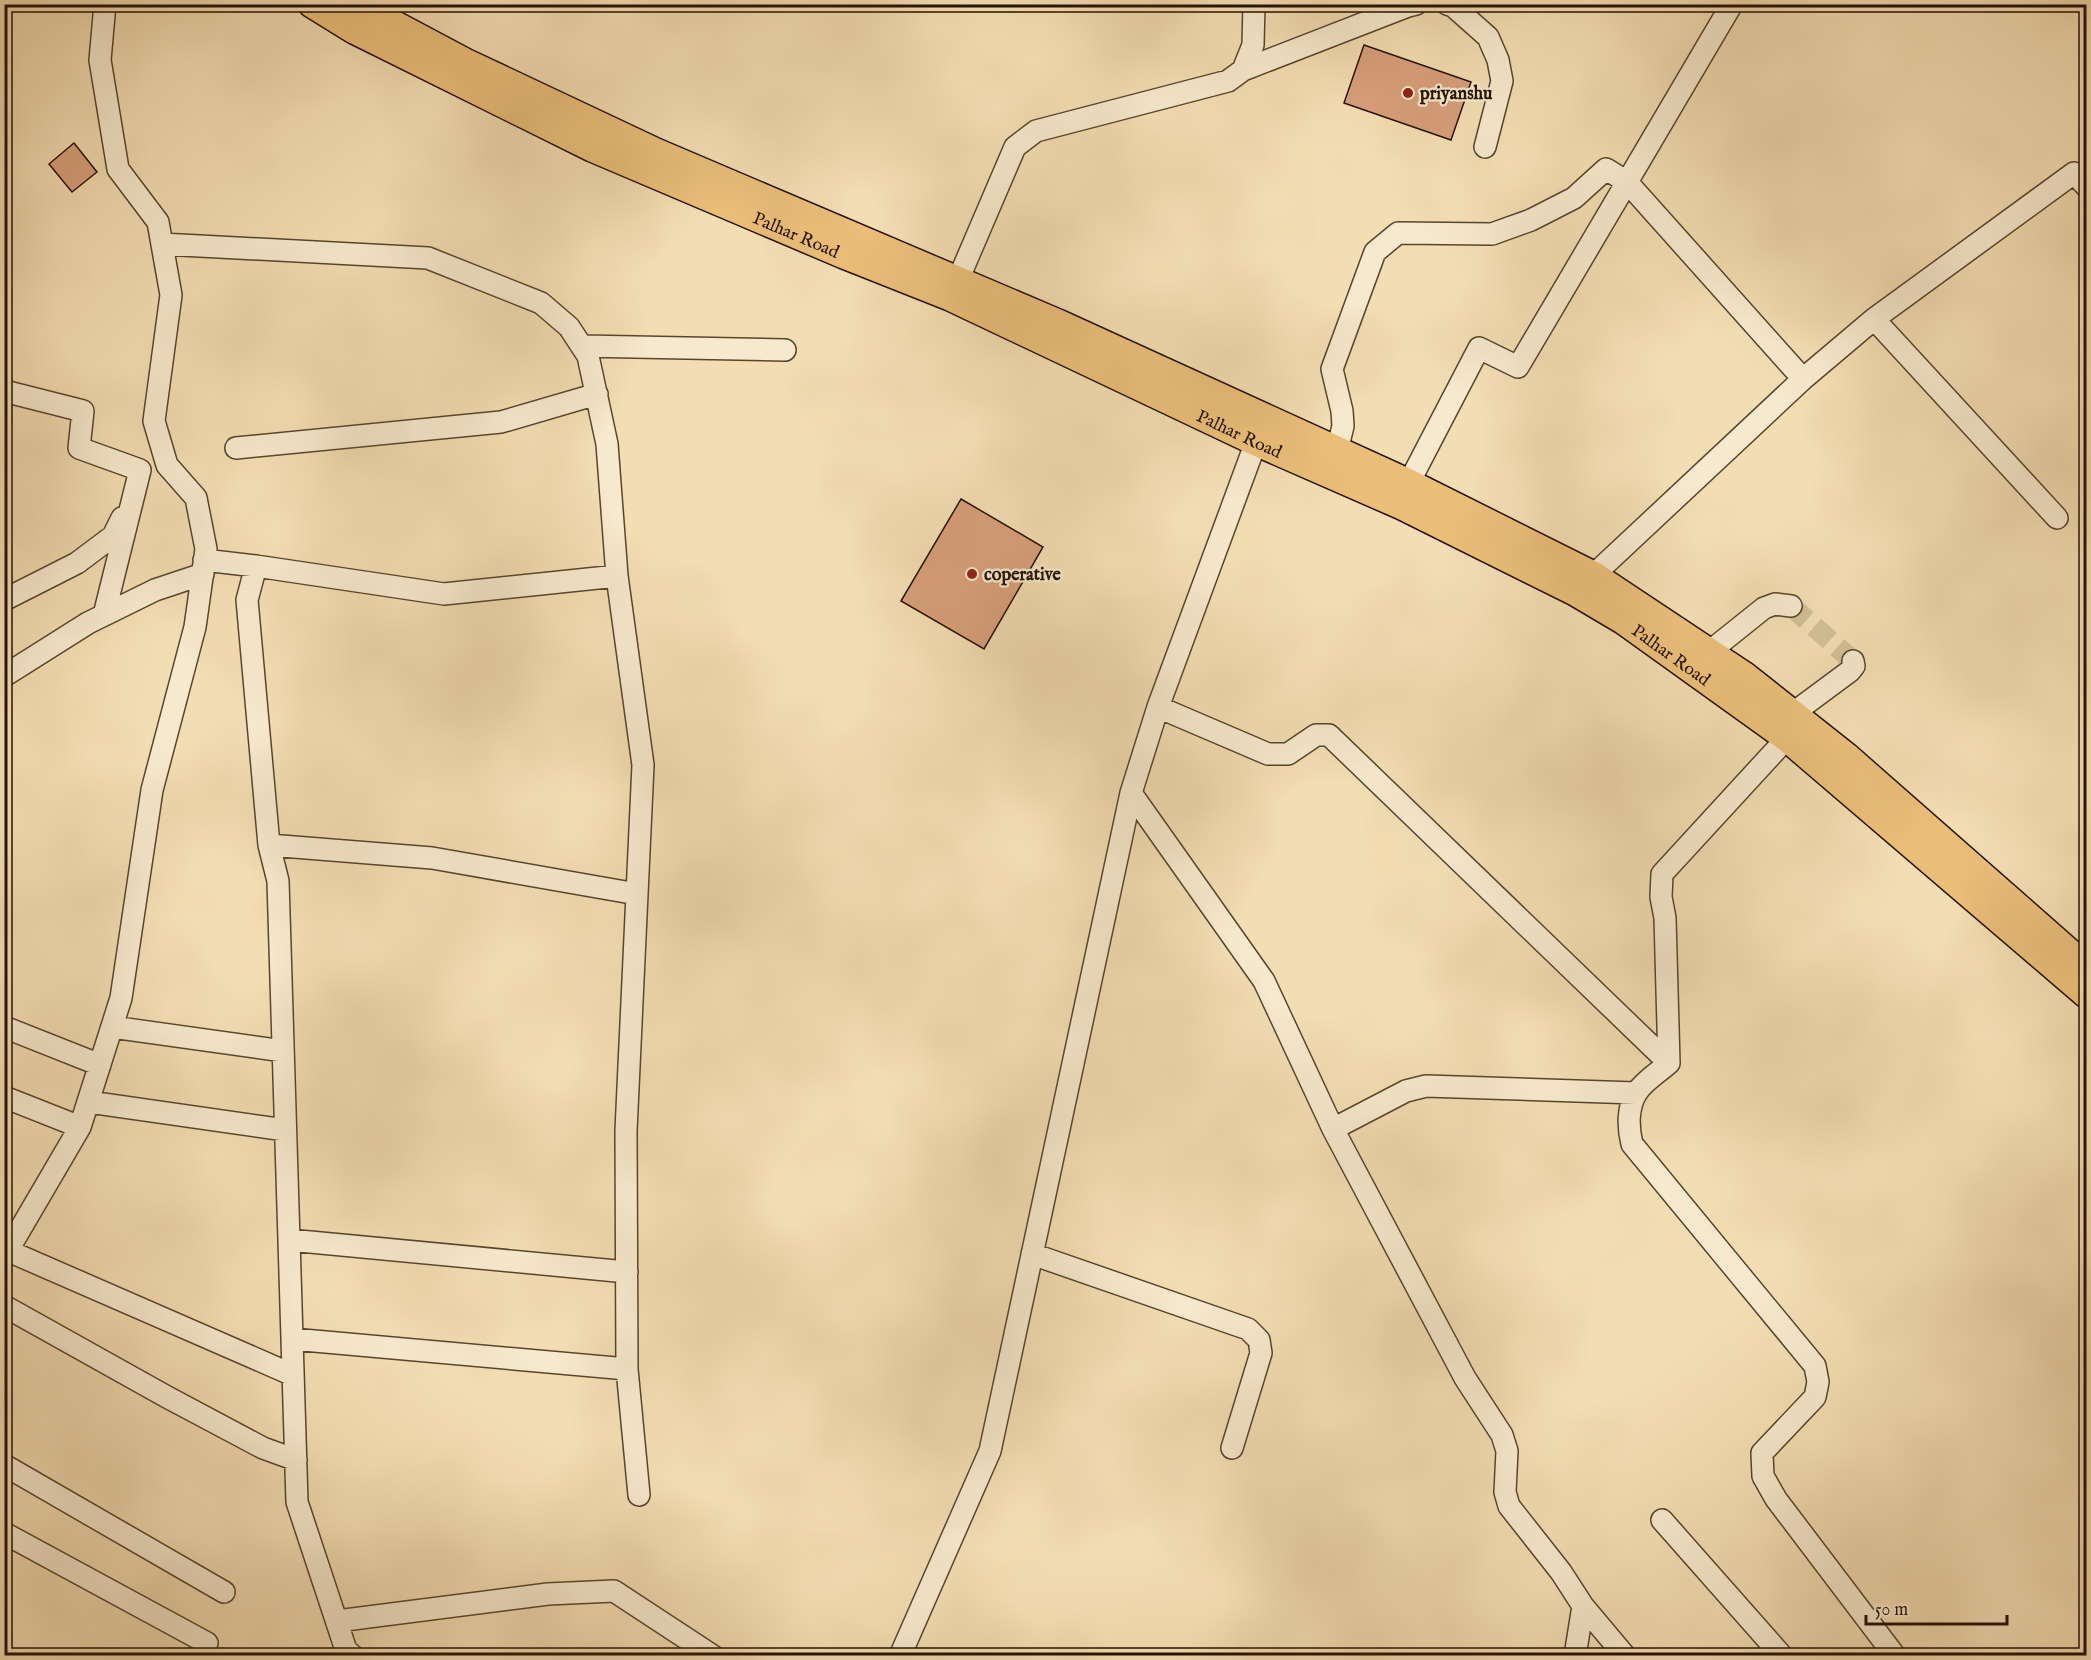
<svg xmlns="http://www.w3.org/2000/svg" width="2091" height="1660" font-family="'IM FELL English',serif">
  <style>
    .building { fill: #d79f7b; stroke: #251201; stroke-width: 1.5 }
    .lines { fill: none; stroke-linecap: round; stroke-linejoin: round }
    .minor-tunnel { stroke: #d4bf97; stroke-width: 21; stroke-dasharray: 21 10; stroke-linecap: butt }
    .minor-casing { stroke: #58452d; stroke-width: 24 }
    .major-casing { stroke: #251201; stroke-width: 30 }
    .minor { stroke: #f7e9cd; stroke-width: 21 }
    .major { stroke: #eabe79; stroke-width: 27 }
    .poi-dot { fill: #8f2418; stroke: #f7e9cd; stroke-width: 2 }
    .labels { text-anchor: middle; stroke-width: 4.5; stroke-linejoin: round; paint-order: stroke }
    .poi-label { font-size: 18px; font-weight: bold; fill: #251201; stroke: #f7e9cd; text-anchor: start }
    .street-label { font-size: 18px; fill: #251201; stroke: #f7e9cd }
  </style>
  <rect width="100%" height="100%" fill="#f3ddb2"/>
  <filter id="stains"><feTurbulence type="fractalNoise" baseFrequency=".00333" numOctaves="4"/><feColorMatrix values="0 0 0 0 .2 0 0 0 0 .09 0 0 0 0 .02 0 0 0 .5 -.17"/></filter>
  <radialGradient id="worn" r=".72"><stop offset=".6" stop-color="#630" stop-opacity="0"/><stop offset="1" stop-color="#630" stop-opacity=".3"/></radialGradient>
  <path class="building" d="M 1364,45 L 1471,82 L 1451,140 L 1344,103 Z
    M 74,143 L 97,172 L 72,192 L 49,164 Z
    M 961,499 L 1043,547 L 984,649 L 901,601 Z"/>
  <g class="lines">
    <path class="minor-tunnel" d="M 1791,606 L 1853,661"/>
    <g class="minor-casing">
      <path id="minor" d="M 1447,4 L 1453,6 L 1488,37 L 1498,60 L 1502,81 L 1485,147
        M 1243,70 L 1408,6 L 1416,4
        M 162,244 L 428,258 L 541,303 L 569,327 L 588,356 L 607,444 L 617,576 L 643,765 L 626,1131 L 627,1369 L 639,1495
        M 952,294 L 1015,147 L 1036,131 L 1228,81 L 1243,70 L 1253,45 L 1254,4
        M 1874,319 L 2057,518
        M 582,346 L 785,350
        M 1803,379 L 1874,319 L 2074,173 L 2086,186
        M 4,391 L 83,411 L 79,448 L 140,470 L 104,615
        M 236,448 L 501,422 L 597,394
        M 1337,451 L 1343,426 L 1342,411 L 1332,369 L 1375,252 L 1398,233 L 1492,234 L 1531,220 L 1574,198 L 1606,169 L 1627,182 L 1803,379 L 1584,584
        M 1406,496 L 1415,471 L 1479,348 L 1518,367 L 1732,4
        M 204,560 L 256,566 L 247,600 L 269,845 L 278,881 L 297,1502 L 346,1650 L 353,1656
        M 256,566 L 444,594 L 617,576
        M 4,600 L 77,563 L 113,536 L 122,518
        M 1709,652 L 1764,608 L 1775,604 L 1791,606
        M 4,676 L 88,623 L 155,590 L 203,574
        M 1158,707 L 1268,754 L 1288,754 L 1316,735 L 1329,735 L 1669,1063
        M 1792,714 L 1850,671 L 1854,666 L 1853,661
        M 1787,738 L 1662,874 L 1661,897 L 1665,918 L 1669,1063 C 1659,1072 1644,1081 1637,1092 C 1627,1107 1628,1128 1632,1144 L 1815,1366 L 1818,1382 L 1815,1397 L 1762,1453 L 1763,1476 L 1776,1499 L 1895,1656
        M 1131,793 L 1264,981 L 1333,1129 L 1465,1378 L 1502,1435 L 1507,1451 L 1505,1492 L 1509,1506 L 1561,1572 L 1583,1606 L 1625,1656
        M 269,845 L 432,858 L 637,894
        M 4,1027 L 100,1065
        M 112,1027 L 283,1051
        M 4,1097 L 80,1127
        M 89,1102 L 285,1130
        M 1333,1129 L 1406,1091 L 1426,1086 L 1636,1093
        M 289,1240 L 627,1272
        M 4,1249 L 293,1375
        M 1032,1254 L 1248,1329 L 1259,1340 L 1261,1353 L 1232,1448
        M 4,1257 L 80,1127 L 121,998 L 152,790 L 195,627 L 206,549 L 196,498 L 167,465 L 154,421 L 171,295 L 158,222 L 118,169 L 100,60 L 105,4
        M 4,1306 L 167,1397 L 263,1448 L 296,1460
        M 292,1339 L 627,1369
        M 4,1465 L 224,1592
        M 1662,1520 L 1782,1656
        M 4,1533 L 207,1643
        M 337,1621 L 548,1594 L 614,1591 L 713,1656
        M 900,1656 L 990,1451 L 1131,793 L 1158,707 L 1256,442
        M 1575,1656 L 1583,1606"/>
    </g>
    <g class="major-casing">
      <g id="major">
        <path id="s1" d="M 312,4 L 354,30 L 592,148 L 844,255 L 950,297 L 1256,442 L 1402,506 L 1575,592 L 1624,621 L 1787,738 L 2086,994"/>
        <path d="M 356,4 L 465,62 L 656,152 L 1058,323 L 1411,484 L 1593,575 L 1745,676 L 1846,756 L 2086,967"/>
      </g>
    </g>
    <use href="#minor" class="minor"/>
    <use href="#major" class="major"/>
  </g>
  <g class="poi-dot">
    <circle cx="1408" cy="93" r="6"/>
    <circle cx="972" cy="574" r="6"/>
  </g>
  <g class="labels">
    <g class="poi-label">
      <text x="1420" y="99">priyanshu</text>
      <text x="984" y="580">coperative</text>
    </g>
    <g class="street-label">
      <text dy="6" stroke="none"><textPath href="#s1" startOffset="537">Palhar Road</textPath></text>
      <text dy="6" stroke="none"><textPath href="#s1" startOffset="1023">Palhar Road</textPath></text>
      <text dy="6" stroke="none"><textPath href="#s1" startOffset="1509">Palhar Road</textPath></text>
    </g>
  </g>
  <rect width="2091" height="1660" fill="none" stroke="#f3ddb2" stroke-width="24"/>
  <rect x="6" y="6" width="2079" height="1648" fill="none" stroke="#251201" stroke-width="3"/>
  <rect x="12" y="12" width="2067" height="1636" fill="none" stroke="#251201" stroke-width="1.5"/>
  <path d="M1866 1615v9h141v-9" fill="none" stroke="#251201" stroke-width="3"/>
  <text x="1875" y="1615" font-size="18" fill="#251201" stroke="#f7e9cd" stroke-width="4.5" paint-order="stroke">50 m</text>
  <rect width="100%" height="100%" filter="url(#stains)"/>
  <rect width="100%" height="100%" fill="url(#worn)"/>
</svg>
